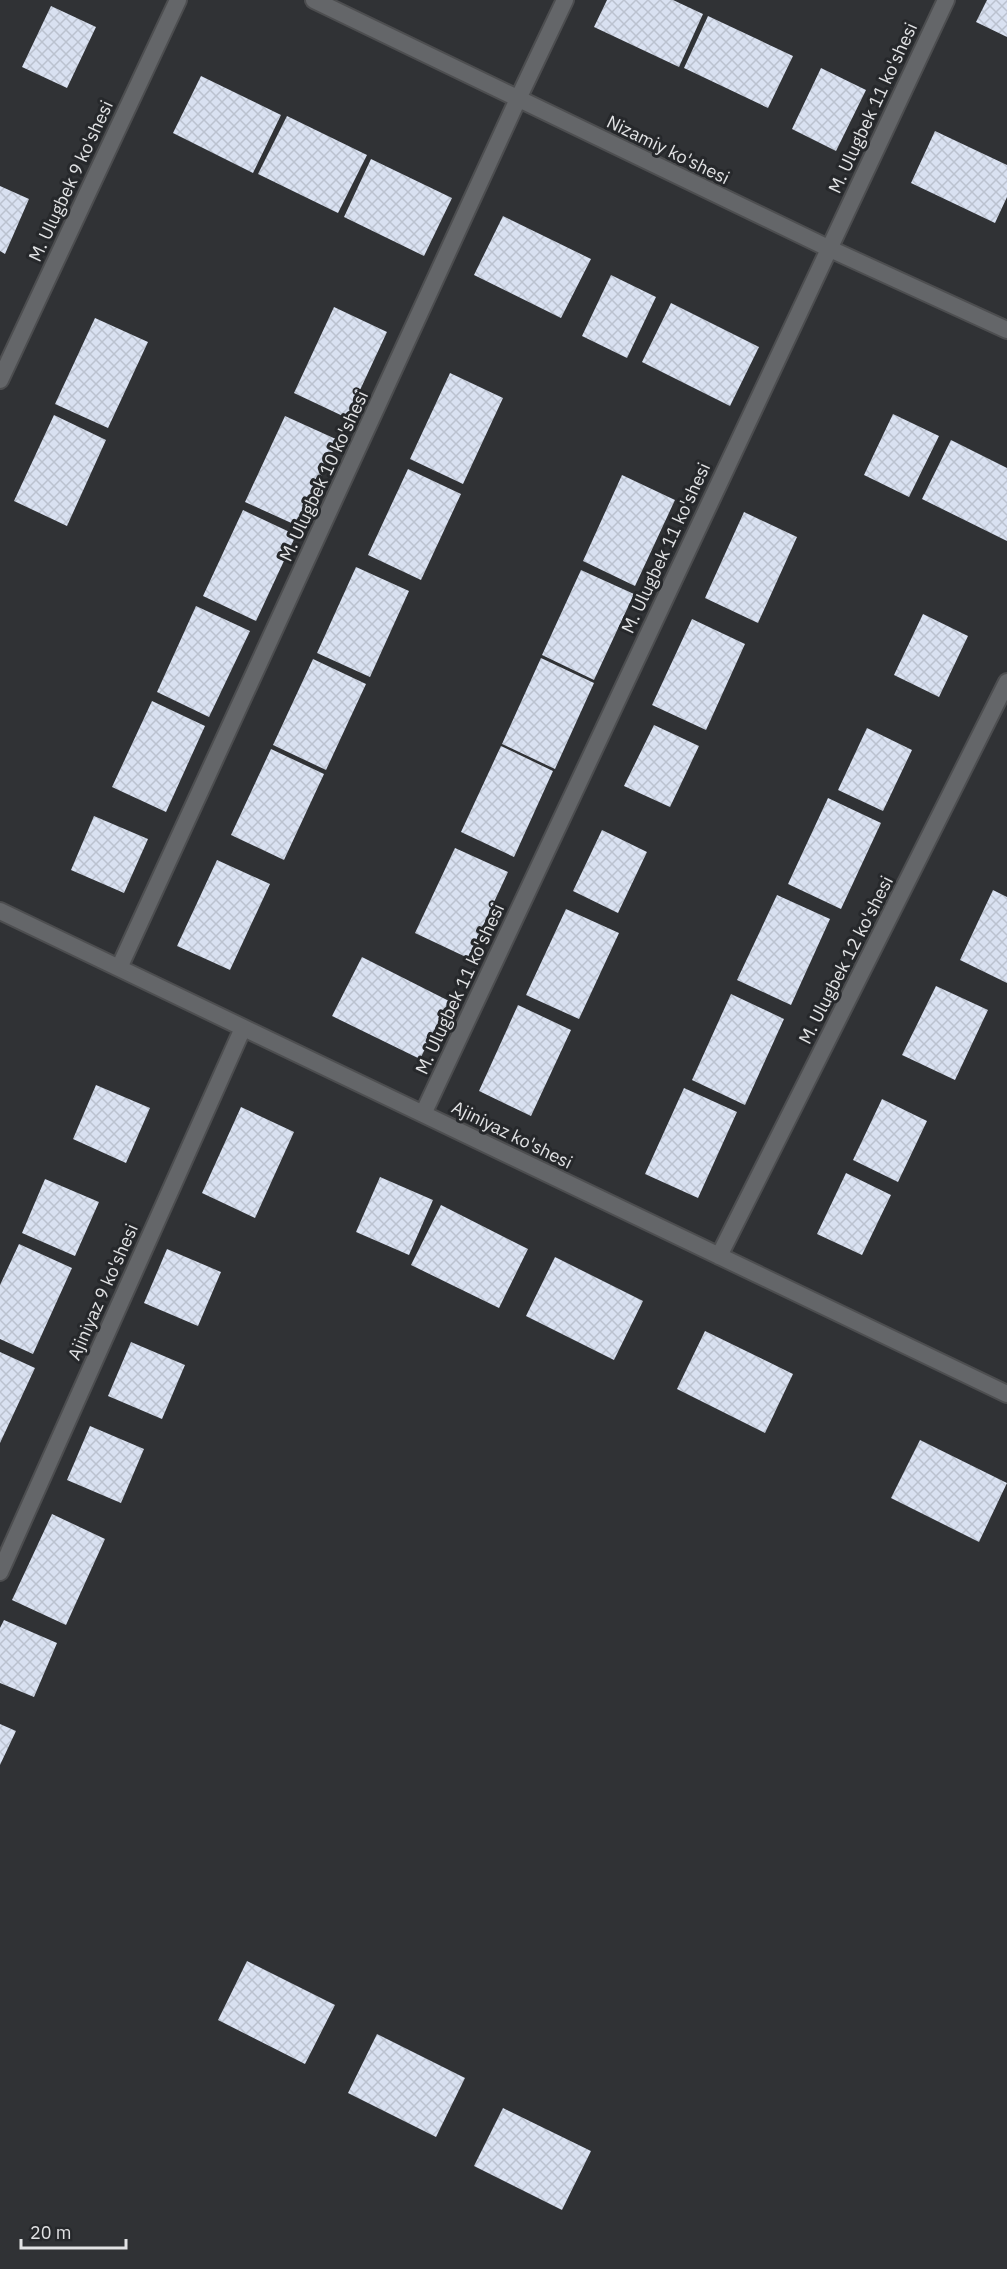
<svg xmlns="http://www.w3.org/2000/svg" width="1007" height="2269" font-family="'IBM Plex Sans',sans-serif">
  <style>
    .building { fill: url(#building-cross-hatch) }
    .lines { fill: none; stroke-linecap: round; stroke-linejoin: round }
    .minor-casing { stroke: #4d4e50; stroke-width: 20 }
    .minor { stroke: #646669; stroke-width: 16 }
    .labels { text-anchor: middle; stroke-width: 6; stroke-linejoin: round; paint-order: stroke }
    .street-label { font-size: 18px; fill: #e2e3e5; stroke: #26282b }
  </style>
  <defs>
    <pattern id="building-cross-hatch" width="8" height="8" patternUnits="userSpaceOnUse" patternTransform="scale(1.5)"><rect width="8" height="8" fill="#d9e1f1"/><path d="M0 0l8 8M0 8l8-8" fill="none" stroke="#bbc2cf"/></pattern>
  </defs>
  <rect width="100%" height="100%" fill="#303235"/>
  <path class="building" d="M 607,0 L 673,0 L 703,14 L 679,67 L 594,27 Z
    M 987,0 L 1007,0 L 1007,37 L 976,22 Z
    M 51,6 L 96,27 L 67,88 L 22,67 Z
    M 708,16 L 793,56 L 768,108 L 684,68 Z
    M 821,68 L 866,90 L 836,151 L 792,129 Z
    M 201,76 L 281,115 L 253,173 L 173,133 Z
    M 287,116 L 367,155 L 338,213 L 258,174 Z
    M 935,131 L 1007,165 L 1007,197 L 995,223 L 911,183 Z
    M 371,159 L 452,198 L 424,256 L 344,217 Z
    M 0,186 L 29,199 L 5,254 L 0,251 Z
    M 503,216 L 591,259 L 561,318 L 474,275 Z
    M 611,275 L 656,297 L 627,358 L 582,336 Z
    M 671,303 L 759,347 L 730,406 L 642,362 Z
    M 334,307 L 387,332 L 347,418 L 294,393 Z
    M 95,318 L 148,342 L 108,428 L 55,404 Z
    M 450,373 L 503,398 L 463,484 L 410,459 Z
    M 893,414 L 939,436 L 909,497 L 864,475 Z
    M 54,415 L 106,440 L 67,526 L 14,501 Z
    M 285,416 L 338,440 L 298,526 L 245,502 Z
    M 951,440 L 1007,468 L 1007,541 L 922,499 Z
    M 408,469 L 461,494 L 421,580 L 368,555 Z
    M 622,475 L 675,500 L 635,586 L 583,561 Z
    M 243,510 L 296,535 L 256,621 L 203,596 Z
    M 744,512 L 797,537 L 758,623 L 705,598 Z
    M 356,567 L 409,591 L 370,677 L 317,653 Z
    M 581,570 L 634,594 L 594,680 L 542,655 Z
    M 196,606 L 250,631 L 209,717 L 157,692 Z
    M 923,614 L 968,636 L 939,697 L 894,675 Z
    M 692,619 L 745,644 L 706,730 L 652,705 Z
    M 541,658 L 594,683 L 555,769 L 502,744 Z
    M 313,659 L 366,684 L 326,770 L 273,745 Z
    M 152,701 L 205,726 L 166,812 L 112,787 Z
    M 654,725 L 699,746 L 670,807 L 624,786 Z
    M 867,728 L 912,750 L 883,811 L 838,790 Z
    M 501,746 L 553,771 L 514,857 L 461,832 Z
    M 271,749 L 324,774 L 284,860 L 231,835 Z
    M 828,798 L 881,823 L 841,909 L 788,884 Z
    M 94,816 L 148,839 L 124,893 L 71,870 Z
    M 602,830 L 647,852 L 618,913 L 573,891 Z
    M 455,848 L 508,872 L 468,958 L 415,933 Z
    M 217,860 L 270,884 L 230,970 L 177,946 Z
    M 993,890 L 1007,897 L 1007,983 L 960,960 Z
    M 777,895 L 830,919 L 791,1005 L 737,980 Z
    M 566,909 L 619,933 L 579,1019 L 526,995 Z
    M 362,957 L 449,1001 L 420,1059 L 332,1016 Z
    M 936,986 L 988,1010 L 955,1080 L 902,1055 Z
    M 731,994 L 784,1019 L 745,1105 L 692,1080 Z
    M 518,1005 L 571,1030 L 531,1116 L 479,1091 Z
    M 96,1085 L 150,1108 L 126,1163 L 73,1139 Z
    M 684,1088 L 737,1112 L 698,1198 L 645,1174 Z
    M 882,1099 L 927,1121 L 898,1182 L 853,1160 Z
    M 241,1107 L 294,1132 L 255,1218 L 202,1193 Z
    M 846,1173 L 891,1195 L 862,1255 L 817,1234 Z
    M 380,1177 L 433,1200 L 409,1255 L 356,1232 Z
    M 45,1179 L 99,1202 L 75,1256 L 22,1233 Z
    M 441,1205 L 528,1249 L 499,1308 L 411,1265 Z
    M 19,1244 L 72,1268 L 33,1354 L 0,1339 L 0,1285 Z
    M 167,1249 L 221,1272 L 198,1326 L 144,1303 Z
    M 555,1257 L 643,1301 L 614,1360 L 526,1316 Z
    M 705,1331 L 793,1374 L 765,1433 L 677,1389 Z
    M 131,1342 L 185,1365 L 162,1419 L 108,1396 Z
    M 0,1352 L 35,1368 L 0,1443 Z
    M 90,1426 L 144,1449 L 121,1503 L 67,1480 Z
    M 920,1440 L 1007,1483 L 979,1542 L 891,1498 Z
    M 52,1514 L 105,1539 L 66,1625 L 12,1600 Z
    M 4,1620 L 57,1643 L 34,1697 L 0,1683 L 0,1628 Z
    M 0,1724 L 16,1731 L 0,1765 Z
    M 247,1961 L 335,2005 L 305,2064 L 218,2020 Z
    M 377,2034 L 465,2078 L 436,2137 L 348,2093 Z
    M 503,2108 L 591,2151 L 562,2210 L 474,2166 Z"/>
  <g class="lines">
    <g class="minor-casing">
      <path id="minor" d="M 314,0 L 828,248 L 1007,330
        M 0,380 L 178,0
        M 0,911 L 1007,1394
        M 119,968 L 518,99 L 565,0
        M 423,1114 L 946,0
        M 719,1256 L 1007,682
        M 0,1572 L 243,1028"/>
    </g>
    <use href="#minor" class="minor"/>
  </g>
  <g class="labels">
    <g class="street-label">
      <text transform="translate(873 108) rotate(-65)" y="6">M. Ulugbek 11 ko'shesi</text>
      <text transform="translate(668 150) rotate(26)" y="6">Nizamiy ko'shesi</text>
      <text transform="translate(71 181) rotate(-65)" y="6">M. Ulugbek 9 ko'shesi</text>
      <text transform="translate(324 476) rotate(-65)" y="6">M. Ulugbek 10 ko'shesi</text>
      <text transform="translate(666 548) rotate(-65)" y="6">M. Ulugbek 11 ko'shesi</text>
      <text transform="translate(846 960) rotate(-63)" y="6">M. Ulugbek 12 ko'shesi</text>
      <text transform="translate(460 989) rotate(-65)" y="6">M. Ulugbek 11 ko'shesi</text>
      <text transform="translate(512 1135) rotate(26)" y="6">Ajiniyaz ko'shesi</text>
      <text transform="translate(103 1292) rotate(-66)" y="6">Ajiniyaz 9 ko'shesi</text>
    </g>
  </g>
  <path d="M21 2239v9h105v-9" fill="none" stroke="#e2e3e5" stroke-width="3"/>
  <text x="30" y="2239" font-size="18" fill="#e2e3e5" stroke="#26282b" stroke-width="4.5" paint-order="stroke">20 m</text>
</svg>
